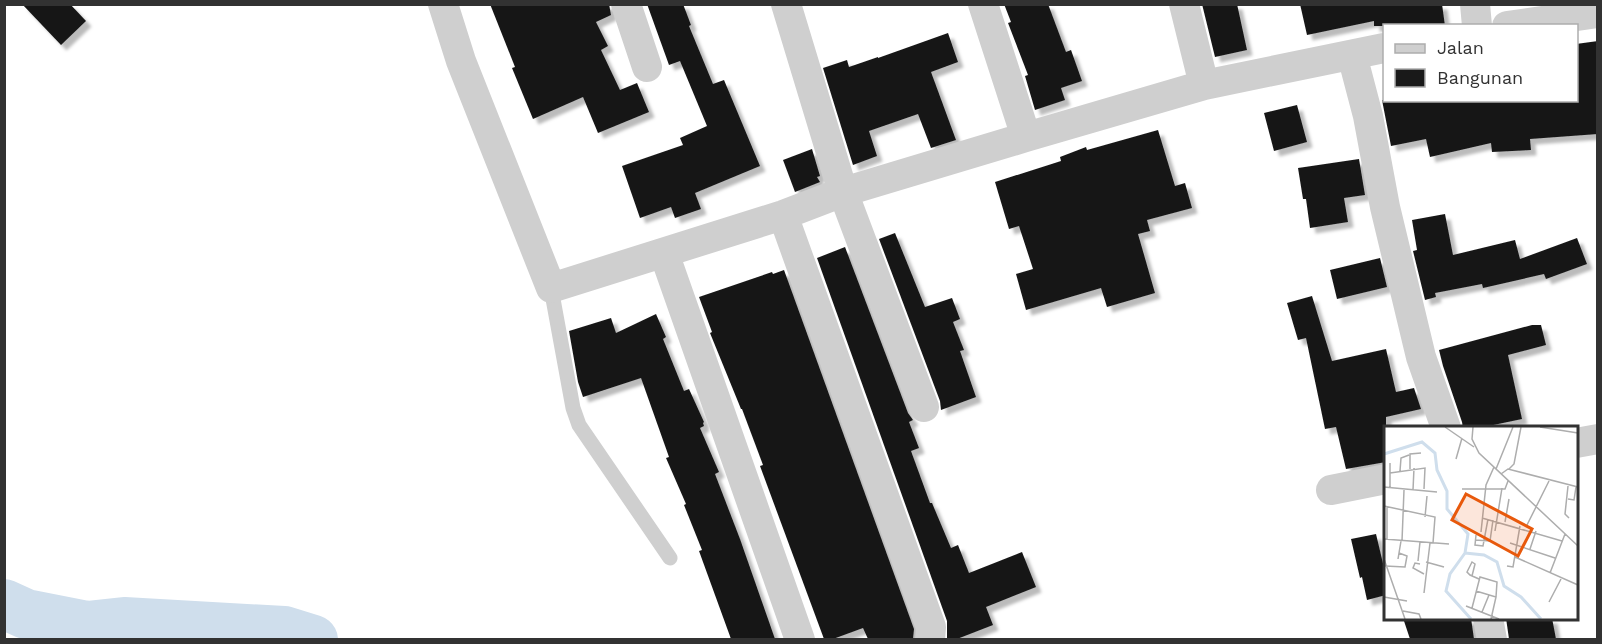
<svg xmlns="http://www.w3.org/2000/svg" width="1602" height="644" font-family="'Work Sans',sans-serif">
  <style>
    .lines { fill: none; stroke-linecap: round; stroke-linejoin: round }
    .river { stroke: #cfdeec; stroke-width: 50 }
    .building { fill: #191919; filter: url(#shadow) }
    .service { stroke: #cfcfcf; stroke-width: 15 }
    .minor { stroke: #cfcfcf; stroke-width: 30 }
    .inset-river { fill: none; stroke: #cfdeec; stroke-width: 3 }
    .inset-road { fill: none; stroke: #adadad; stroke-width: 1.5 }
    .view { fill: #e8590c; fill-opacity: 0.15; stroke: #e8590c; stroke-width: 3 }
    .inset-edge { fill: none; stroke: #323232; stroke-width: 3 }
  </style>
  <defs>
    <filter id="shadow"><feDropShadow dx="5.5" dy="5.5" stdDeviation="1.5" flood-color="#0004"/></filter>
  </defs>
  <rect width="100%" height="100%" fill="#fff"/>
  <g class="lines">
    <path class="river" d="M 4,604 L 26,614 L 87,626 L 124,622 L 284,631 L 313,640"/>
  </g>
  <path class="building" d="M 22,4 L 70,4 L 86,21 L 61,45 Z
    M 490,4 L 609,4 L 611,15 L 596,22 L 608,46 L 601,50 L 620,90 L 637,83 L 649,112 L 598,133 L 583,97 L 533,119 L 512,68 L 515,67 Z
    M 647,4 L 683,4 L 691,25 L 689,26 L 713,84 L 724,80 L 760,166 L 695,193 L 701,209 L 675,218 L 671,207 L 640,218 L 622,166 L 683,145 L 680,138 L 707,126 L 680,61 L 669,65 Z
    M 1004,4 L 1048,4 L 1066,52 L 1071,50 L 1082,81 L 1061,88 L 1065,100 L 1035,110 L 1025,76 L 1028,75 L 1008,23 L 1011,22 Z
    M 1202,4 L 1237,4 L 1247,50 L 1215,57 Z
    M 1300,4 L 1442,4 L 1445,26 L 1374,26 L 1374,21 L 1307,35 Z
    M 948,33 L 958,62 L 931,72 L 956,140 L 931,148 L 918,114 L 869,131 L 877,156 L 853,165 L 823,68 L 847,60 L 849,67 L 878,57 L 878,58 Z
    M 1598,41 L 1598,134 L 1530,139 L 1531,150 L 1492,152 L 1491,143 L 1430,157 L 1426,139 L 1391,146 L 1382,100 L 1576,100 L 1576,44 Z
    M 1297,105 L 1307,142 L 1274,151 L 1264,113 Z
    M 1158,130 L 1175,186 L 1185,183 L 1192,208 L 1147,220 L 1150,231 L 1138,234 L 1155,293 L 1107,307 L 1101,288 L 1026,310 L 1016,274 L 1033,269 L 1019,226 L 1009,229 L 995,182 L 1061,161 L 1060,157 L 1086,147 L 1087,150 Z
    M 812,149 L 820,176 L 817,177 L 820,182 L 795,192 L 783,160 Z
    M 1359,159 L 1365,195 L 1344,198 L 1348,222 L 1310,228 L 1306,199 L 1303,199 L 1298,168 Z
    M 1445,214 L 1453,255 L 1515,240 L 1520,259 L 1577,238 L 1587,264 L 1546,279 L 1544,274 L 1483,288 L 1482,284 L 1435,293 L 1436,297 L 1425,300 L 1413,251 L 1417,250 L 1412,220 Z
    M 895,233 L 925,307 L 952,298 L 960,319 L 953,322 L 964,350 L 960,351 L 976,397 L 941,410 L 940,401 L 879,239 Z
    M 845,247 L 908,413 L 913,420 L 909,422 L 919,448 L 911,451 L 930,503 L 932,503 L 951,548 L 958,545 L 969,573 L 1022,552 L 1036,587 L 986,607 L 993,625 L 957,639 L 947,639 L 947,621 L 817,258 Z
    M 1380,258 L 1387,287 L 1337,299 L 1330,270 Z
    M 784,270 L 914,629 L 913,639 L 868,639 L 863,628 L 833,639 L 824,639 L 760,466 L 763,465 L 742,409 L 741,409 L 710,333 L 712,332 L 699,297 L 772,272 L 773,274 Z
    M 1312,296 L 1332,361 L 1386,349 L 1396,392 L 1414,388 L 1421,409 L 1386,417 L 1386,462 L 1346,469 L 1336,427 L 1325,429 L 1306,338 L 1298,340 L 1287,303 Z
    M 656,314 L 666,337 L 663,339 L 684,391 L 689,389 L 704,422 L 703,423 L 704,426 L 700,428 L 719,472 L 715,474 L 740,539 L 775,639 L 731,639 L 699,551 L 702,550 L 684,505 L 686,504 L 666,458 L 669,457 L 641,378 L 583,397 L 578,382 L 569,331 L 611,318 L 616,333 Z
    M 1532,325 L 1541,325 L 1546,345 L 1508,355 L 1522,419 L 1479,428 L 1463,428 L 1462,422 L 1443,366 L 1439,350 Z
    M 1376,534 L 1386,576 L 1386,595 L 1367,600 L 1362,577 L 1360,578 L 1351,539 Z
    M 1403,618 L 1471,618 L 1474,639 L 1410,639 Z
    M 1506,618 L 1552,618 L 1556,639 L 1509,639 Z"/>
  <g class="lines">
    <path class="service" d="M 551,288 L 573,408 L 579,425 L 670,558"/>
    <path class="minor" d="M 443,4 L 461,61 L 551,288 L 783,215 L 843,192 L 1026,137 L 1204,85 L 1384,48
      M 626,4 L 647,67
      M 786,4 L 843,192 L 924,407
      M 983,4 L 1026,137
      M 1184,4 L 1204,85
      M 1475,4 L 1477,26
      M 1507,26 L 1598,13
      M 1352,55 L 1368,116 L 1385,207 L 1421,357 L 1446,428
      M 783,215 L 931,627 L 930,640
      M 664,253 L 800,640
      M 1576,443 L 1598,439
      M 1331,490 L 1386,479
      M 1488,618 L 1492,640"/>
  </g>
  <g transform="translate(1384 426)">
    <rect width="194" height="194" fill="#fff"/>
    <path class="inset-river" d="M 0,28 L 38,16 L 51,27 L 53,44 L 63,65 L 63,83 L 84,108 L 81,127 L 66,148 L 62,165 L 87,193M 81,127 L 100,129 L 113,136 L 120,160 L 137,171 L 157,193"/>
    <path class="inset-road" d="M 61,1 L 90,21M 89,1 L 88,13 L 95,27 L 194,120M 156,1 L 194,7M 72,33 L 78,12M 6,37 L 6,62M 26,43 L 26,28 L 37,27M 112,43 L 129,1M 125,43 L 130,38 L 137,1M 16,45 L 17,32 L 25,29M 6,47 L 41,42 L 40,63M 117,48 L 124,43 L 194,61M 184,60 L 181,88 L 185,92M 0,61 L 53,66M 78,63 L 121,63 L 124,55M 29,64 L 30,42M 184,73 L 190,74 L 192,61M 0,80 L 51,91 L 49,117M 3,81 L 3,114M 41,91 L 43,70M 98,92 L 178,115M 121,96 L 125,73M 142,101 L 165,55M 111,105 L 118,62M 97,106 L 102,59 L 110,41M 92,109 L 91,119 L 99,120 L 104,93M 0,113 L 65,118M 91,114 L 106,115 L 109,94M 18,115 L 20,64M 126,117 L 171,132M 146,123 L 152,105M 131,131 L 194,159M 0,133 L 21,193M 14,133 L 17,115M 34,135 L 36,116M 42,136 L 60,141M 36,138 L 31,137 L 29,142 L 40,148M 1,140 L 21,141 L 23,130 L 15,127M 123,140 L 129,141 L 136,100M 166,147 L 181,108M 88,150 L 91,138 L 88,136 L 83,146 L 86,149 L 95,153M 92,165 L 112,171 L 107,193M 40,167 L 46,117M 0,171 L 23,175M 165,176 L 177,153M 82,180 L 115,193M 88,182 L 96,151 L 113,156 L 112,171M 19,185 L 35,188 L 37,193M 98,186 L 105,169"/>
    <path class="view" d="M 82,68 L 148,103 L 134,130 L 68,94 Z"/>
    <rect width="194" height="194" class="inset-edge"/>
  </g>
  <rect width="1602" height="644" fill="none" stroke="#323232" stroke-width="12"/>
  <rect x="1383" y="24" width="195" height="78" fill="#ffffff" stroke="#adadad" stroke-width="1.5"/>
  <rect x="1395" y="44" width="30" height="9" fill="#cfcfcf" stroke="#adadad" stroke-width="1.5"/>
  <text x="1437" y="54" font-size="18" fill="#323232">Jalan</text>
  <rect x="1395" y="69" width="30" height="18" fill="#191919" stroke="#adadad" stroke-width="1.5"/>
  <text x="1437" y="84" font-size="18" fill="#323232">Bangunan</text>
</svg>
